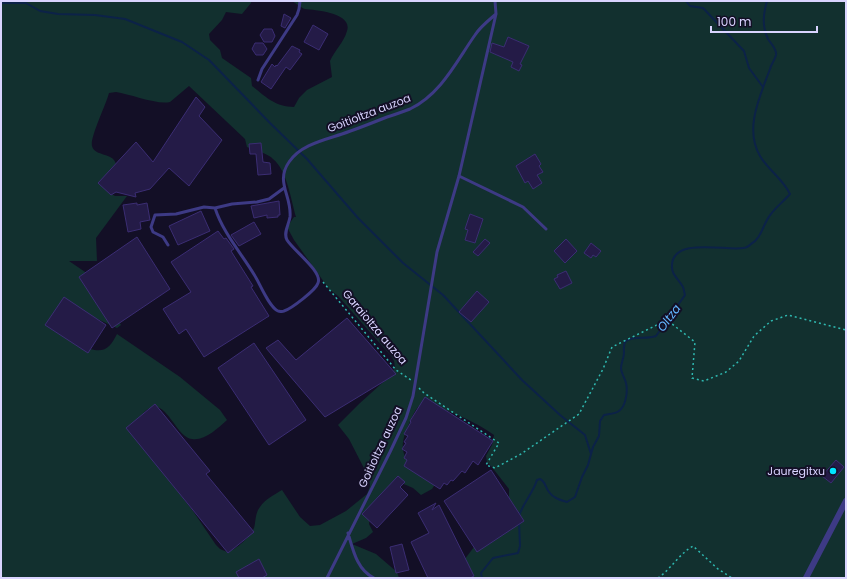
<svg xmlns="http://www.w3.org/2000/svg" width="847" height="579" font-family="Poppins,sans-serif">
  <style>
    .green { fill: #12302f; fill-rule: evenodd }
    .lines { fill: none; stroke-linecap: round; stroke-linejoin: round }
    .stream { stroke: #0c2248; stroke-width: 2 }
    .building { fill: #241b47; stroke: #3b2d73 }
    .path { stroke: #2fb8b0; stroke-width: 1.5; stroke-dasharray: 2 3; stroke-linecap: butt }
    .service { stroke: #3d3a85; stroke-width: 3 }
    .minor { stroke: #3d3a85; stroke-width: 6 }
    .poi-dot { fill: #00e5ff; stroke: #130f26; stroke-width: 1.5 }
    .labels { text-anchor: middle; stroke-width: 4; stroke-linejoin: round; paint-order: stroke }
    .street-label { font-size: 11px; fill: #d9d4ff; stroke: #130f26 }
    .poi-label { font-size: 11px; fill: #d9d4ff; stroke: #130f26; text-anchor: end }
    .water-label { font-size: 12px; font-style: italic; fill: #62b6ff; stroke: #130f26 }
  </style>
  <rect width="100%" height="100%" fill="#130f26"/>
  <path class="green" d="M 1,1 L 251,1 L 251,3 L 242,14 L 226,12 L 222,20 L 209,34 L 210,40 L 220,50 L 222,58 L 251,78 L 252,86 C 266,97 275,107 294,107 L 299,98 L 307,90 L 332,77 L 330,61 C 335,50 344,42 347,31 C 353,13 316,10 305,9 C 301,8 296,3 292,1 L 846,1 L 846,578 L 445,578 L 455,572 L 474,547 L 487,536 L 509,511 L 509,489 L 491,466 L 487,462 L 486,456 L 492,445 L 494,435 C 476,422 444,407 422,404 C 415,408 412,417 409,424 C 393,458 410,465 436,483 L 432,489 L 421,495 L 413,488 L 399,482 L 370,516 L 369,524 L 373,532 L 366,538 L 352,544 L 376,554 L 397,572 L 399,578 L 1,578 ZM 189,86 L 245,139 L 247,147 C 255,151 267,153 273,159 C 287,170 291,200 296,217 L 294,217 L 287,227 L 294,240 L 329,289 L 338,296 L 392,357 L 394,361 L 395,367 L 391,375 L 360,403 L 338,425 L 349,439 L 369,478 L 370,486 L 367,494 L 346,511 L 320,525 L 310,526 L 300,517 L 282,490 C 274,495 265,499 260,507 C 255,513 256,521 254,528 C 250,537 236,550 227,552 L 220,549 L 216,545 L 193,511 L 166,476 L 138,420 C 163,382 173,437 192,439 C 205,441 218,428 227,420 L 220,410 L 180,377 L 117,334 C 110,347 106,353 90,349 L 69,306 L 117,328 L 121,325 L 91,276 L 69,261 L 97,261 L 96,238 L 127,196 L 115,196 L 110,193 L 116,164 C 113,152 95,157 92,146 C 90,137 106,105 109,93 L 116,92 C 130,94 157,105 170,102 Z"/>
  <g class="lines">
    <path class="stream" d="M 686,1 L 690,6 L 703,8 L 744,51 L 749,68 L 763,87
      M 1,3 L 26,3 L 40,11 L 58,14 L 95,15 L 125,19 L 182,42 L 209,60 L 270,123 L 307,159 L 358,218 L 403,263 L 443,295 L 522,380 L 560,415 L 585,435 L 591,454
      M 519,516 C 523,503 533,493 537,480 L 540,479 C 546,482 545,487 549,492 C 553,498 560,500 567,502 L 575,497 L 582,477 L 588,465 L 593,447 L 599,436 L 600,421 L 604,415 C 608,414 615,414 619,411 C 626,406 628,391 626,383 C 625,378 621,373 621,368 C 621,363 624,358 624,353 C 624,349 623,344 626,341 C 635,335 645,340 656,336 L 685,295 C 684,292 684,289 683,287 C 679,279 671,275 672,265 C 673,237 726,251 743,248 C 745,248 749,246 751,244 C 762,238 763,223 771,214 C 776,207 784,201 790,194 C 783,179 768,170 760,156 C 744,129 760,96 770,69 C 771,64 775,60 776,55 C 777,49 771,44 768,39 C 762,26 763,15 767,1
      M 482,578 L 481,573 L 493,558 L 518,553 L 520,546 L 519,522"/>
  </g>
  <path class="building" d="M 284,14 L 291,18 L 285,28 L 281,26 Z
    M 313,25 L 328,34 L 319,50 L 304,42 Z
    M 264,29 L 272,29 L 275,36 L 272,42 L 264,42 L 260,35 Z
    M 508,37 L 529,46 L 520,64 L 522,65 L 519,71 L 511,67 L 513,62 L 490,52 L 492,43 L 504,47 Z
    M 255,43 L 263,43 L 267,49 L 263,55 L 256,55 L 252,49 Z
    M 292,46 L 300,50 L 299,52 L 302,54 L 290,70 L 286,67 L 271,89 L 261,82 L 272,64 L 275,67 L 276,65 L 277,66 Z
    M 196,97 L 205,107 L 199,116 L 222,140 L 189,186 L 169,168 L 150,189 L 135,193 L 136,197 L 116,192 L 111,195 L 98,183 L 136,142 L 153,162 Z
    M 261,143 L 263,162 L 270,163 L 271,174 L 258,175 L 256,154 L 250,154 L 249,144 Z
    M 535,154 L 541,164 L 539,166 L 543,172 L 537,175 L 542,183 L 533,189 L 528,181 L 525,183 L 516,166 Z
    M 279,201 L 280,215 L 278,215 L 278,217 L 267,218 L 267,215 L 254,218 L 251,206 Z
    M 137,203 L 137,205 L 147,203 L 150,220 L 140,222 L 141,229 L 128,232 L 123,205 Z
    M 201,211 L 210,231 L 178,245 L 169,226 Z
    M 470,214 L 483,219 L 475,243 L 465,240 L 468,230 L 465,229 Z
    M 254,222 L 261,234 L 239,246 L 231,235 Z
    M 218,231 L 224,239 L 226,238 L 234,249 L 231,251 L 253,286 L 251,287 L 269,316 L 204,357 L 186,329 L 179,334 L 163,309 L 191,292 L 171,262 Z
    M 137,237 L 170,289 L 112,328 L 79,277 Z
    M 485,239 L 490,243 L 478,256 L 473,252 Z
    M 566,239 L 577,251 L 565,263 L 554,251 Z
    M 591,243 L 601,251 L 596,257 L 593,255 L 591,258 L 584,253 Z
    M 566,271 L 572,283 L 560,289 L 554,279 L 558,277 L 557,275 Z
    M 477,291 L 489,302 L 471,322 L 459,312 Z
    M 64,297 L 106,325 L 88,353 L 45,325 Z
    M 347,318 L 396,374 L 325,417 L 266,348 L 278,340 L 296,360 Z
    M 254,343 L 306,420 L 269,445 L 218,368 Z
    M 425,397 L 493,441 L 478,465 L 473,461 L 465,473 L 462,471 L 453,481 L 451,480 L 447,485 L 444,483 L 440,489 L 404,466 L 407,460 L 404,458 L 407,452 L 402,449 L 406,443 L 404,442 L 408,436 L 404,434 L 411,422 L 410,421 Z
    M 155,404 L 210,471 L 206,474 L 254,532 L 228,553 L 126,428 Z
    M 836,460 L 844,467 L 831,483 L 822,476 Z
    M 491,470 L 524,521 L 477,552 L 444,501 Z
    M 398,476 L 405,482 L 400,487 L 408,495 L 377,528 L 362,514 Z
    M 436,503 L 432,510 L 439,505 L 474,576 L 470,578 L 428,578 L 411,542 L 429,533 L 418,513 Z
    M 402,544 L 409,570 L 396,573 L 390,547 Z
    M 259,559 L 267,575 L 262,578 L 239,578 L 236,572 Z"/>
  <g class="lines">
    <path class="path" d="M 323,282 L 396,370 L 411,380
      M 419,388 L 424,393 L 499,443 L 486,465 L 495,468 L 521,454 L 579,414 L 603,369 L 612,347 L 667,320 L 695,342 L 692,378 L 704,381 L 726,372 L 739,361 L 754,336 L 771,321 L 788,315 L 846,330
      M 658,578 C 671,569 679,554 693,546 L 718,569 L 732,578"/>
    <path class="service" d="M 258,80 L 262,69 L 297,15 L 299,9 L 300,1
      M 459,176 L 523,207 L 546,229
      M 284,188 L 269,199 L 257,202 L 232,204 L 215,208 C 223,233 242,254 255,276 C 260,284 269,307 278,311 C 279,311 282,312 284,311 C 291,309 316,290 318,283 C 323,272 293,250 287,240 C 283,233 289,224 290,217 C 292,196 275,182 289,162 C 300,145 324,140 342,134 C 357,129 372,123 387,117 C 394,115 402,112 410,109 C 441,94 456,62 475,35 C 480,27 489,20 496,14
      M 168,245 L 163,237 L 153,232 L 151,227 L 155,215 L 176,214 L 204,207 L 215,208
      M 348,533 C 353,550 357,570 374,578
      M 327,578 L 390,452 L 406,418 L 413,396 L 437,252 L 459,176 L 496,14 L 495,1"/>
    <path class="minor" d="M 806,578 L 846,501"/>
  </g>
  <circle class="poi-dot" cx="833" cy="471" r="4"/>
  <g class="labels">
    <g class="street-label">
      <text transform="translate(369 113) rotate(-21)" y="4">Goitioltza auzoa</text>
      <text transform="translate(375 327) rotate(50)" y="4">Garaioltza auzoa</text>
      <text transform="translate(380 447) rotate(-65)" y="4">Goitioltza auzoa</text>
    </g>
    <g class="poi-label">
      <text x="825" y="475">Jauregitxu</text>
    </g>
    <g class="water-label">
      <text transform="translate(669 318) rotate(-54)" y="4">Oltza</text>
    </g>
  </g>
  <rect width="847" height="579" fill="none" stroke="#d9d4ff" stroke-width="4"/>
  <path d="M711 26v6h106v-6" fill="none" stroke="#d9d4ff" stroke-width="2"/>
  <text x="717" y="26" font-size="12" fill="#d9d4ff" stroke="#130f26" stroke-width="3" paint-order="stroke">100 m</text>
</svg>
